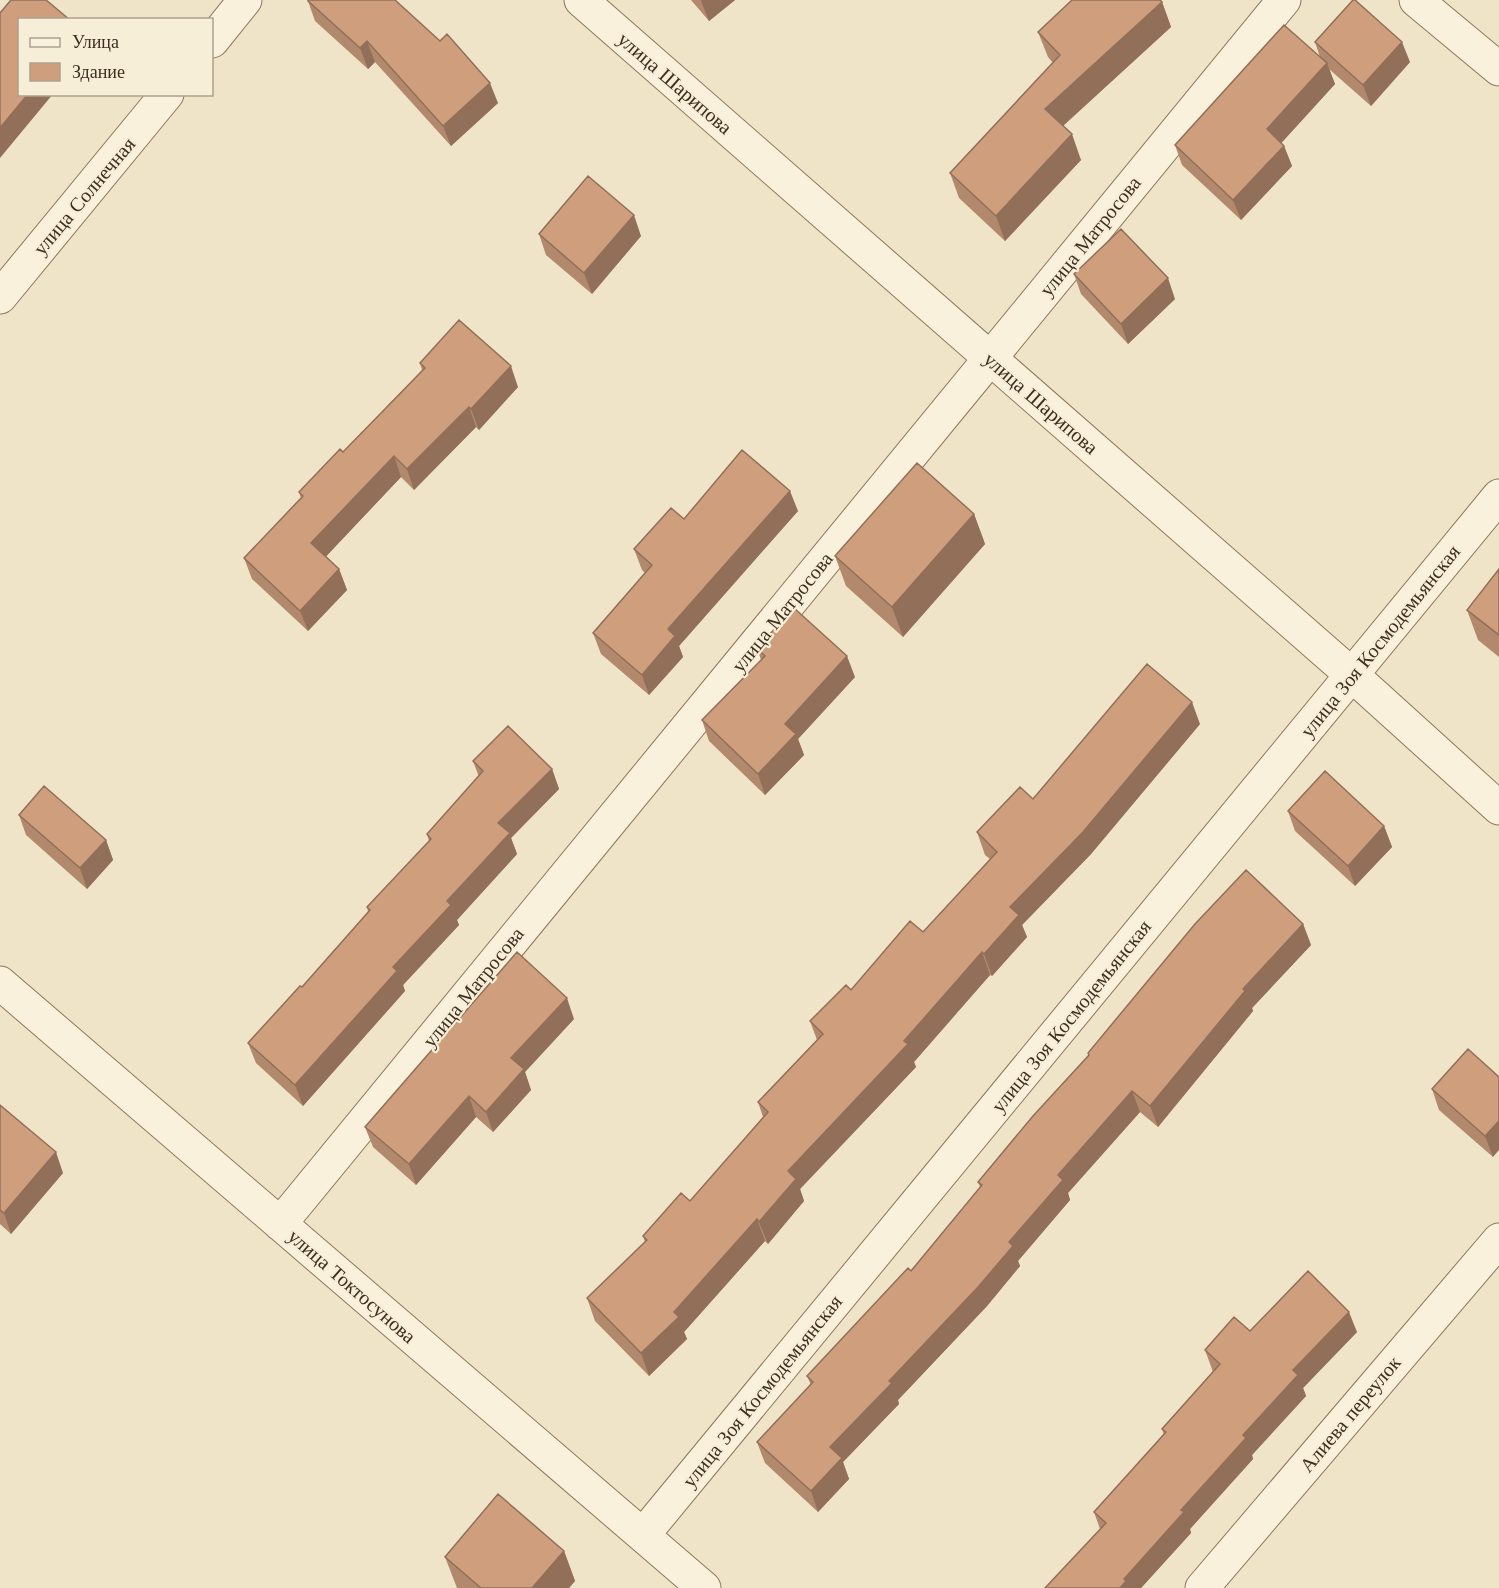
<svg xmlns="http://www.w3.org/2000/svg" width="1499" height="1588" font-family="'Libre Baskerville',serif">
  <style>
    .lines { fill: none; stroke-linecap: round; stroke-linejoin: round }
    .minor-casing { stroke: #8d765c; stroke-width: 35 }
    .minor { stroke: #faf1dc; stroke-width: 33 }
    .wall { fill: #b2896c }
    .shaded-wall { fill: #916f58 }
    .building { fill: #cf9f7d; stroke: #916f58; stroke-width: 1.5 }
    .labels { text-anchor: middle; stroke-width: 4.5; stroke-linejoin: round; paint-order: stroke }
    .street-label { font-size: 20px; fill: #3d2e20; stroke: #f7eed8 }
  </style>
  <rect width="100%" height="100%" fill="#f0e4c8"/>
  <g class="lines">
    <g class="minor-casing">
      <path id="minor" d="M 581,0 L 1352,675 L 1499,808
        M 1416,0 L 1499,69
        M 212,41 L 245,0
        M 0,297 L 167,94
        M 0,983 L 704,1588
        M 280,1224 L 1284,0
        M 643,1535 L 1499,496
        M 1202,1588 L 1499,1240"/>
    </g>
    <use href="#minor" class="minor"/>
  </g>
  <path class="wall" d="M 691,0 L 735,0 L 709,21 Z
    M 308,1 L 498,103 L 451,146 L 375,62 L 368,69 L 315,21 Z
    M 1162,2 L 1171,27 L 1063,126 L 1081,160 L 1005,241 L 959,198 L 950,173 L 1053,63 L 1048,57 L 1038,32 Z
    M 1315,42 L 1410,62 L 1371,106 L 1329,69 L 1335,84 L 1281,143 L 1284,146 L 1292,166 L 1241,220 L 1182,165 L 1175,145 L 1320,57 Z
    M 539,234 L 641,236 L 592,294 L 546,255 Z
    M 1074,274 L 1175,299 L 1128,344 L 1081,294 Z
    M 420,363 L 518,387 L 479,430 L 476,427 L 414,490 L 401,477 L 326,556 L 339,569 L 347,590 L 308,631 L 252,579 L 244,558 L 301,498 L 299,492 L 343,452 L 422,370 Z
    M 798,511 L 679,646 L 683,657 L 649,695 L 601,654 L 593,633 L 645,573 L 642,570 L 634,549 L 684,519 Z
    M 974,514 L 985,544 L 903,637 L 846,586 L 835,556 Z
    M 1499,569 L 1499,657 L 1478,640 L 1467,610 Z
    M 757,648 L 855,677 L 798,739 L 804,755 L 765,795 L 709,741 L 702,720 L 761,660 Z
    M 1200,724 L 1091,854 L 1022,925 L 1027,937 L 992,976 L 990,975 L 914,1062 L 916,1067 L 800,1189 L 804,1201 L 768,1244 L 765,1241 L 684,1332 L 687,1339 L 649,1376 L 595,1321 L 587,1298 L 645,1242 L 643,1236 L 690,1201 L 763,1117 L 758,1102 L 817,1040 L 810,1021 L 923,932 L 990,859 L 985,855 L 977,832 L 1033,799 Z
    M 473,761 L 552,769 L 559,789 L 511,838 L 517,854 L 457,920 L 459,925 L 403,985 L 405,991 L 303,1106 L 256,1063 L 248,1043 L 302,987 L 368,912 L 367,907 L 429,841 L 427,834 L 479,777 Z
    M 1288,811 L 1384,826 L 1392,847 L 1355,886 L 1295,831 Z
    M 19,815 L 106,840 L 113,860 L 87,889 L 26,835 Z
    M 1303,924 L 1311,945 L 1252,1008 L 1253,1011 L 1158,1127 L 1140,1112 L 1068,1193 L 1070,1200 L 1018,1261 L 1020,1266 L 987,1306 L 898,1400 L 899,1404 L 843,1462 L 849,1479 L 818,1512 L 765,1463 L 757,1442 L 811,1385 L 807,1376 L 911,1271 L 980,1187 L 978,1182 L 1089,1055 L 1088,1053 Z
    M 574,1019 L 525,1072 L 531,1090 L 493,1132 L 476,1117 L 416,1185 L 373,1147 L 365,1127 Z
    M 1499,1077 L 1493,1157 L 1439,1110 L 1432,1089 Z
    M 0,1105 L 63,1173 L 11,1234 L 0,1224 Z
    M 1250,1331 L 1357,1332 L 1303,1388 L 1306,1396 L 1252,1455 L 1253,1459 L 1190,1529 L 1191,1533 L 1141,1588 L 1045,1588 L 1100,1529 L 1094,1512 L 1164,1435 L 1162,1429 L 1213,1372 L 1205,1350 Z
    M 564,1551 L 575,1581 L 569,1588 L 457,1588 L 445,1557 Z"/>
  <path class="shaded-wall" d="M 702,0 L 735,0 L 709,21 L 701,1 Z
    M 1162,2 L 1171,27 L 1054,134 L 1045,109 Z
    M 367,41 L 375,62 L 368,69 L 360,48 Z
    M 1402,42 L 1410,62 L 1371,106 L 1363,85 Z
    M 1327,63 L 1335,84 L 1275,150 L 1267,129 Z
    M 490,83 L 498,103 L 451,146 L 443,126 Z
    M 28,94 L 53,94 L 0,158 L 0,128 Z
    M 1072,134 L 1081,160 L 1005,241 L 996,216 Z
    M 1284,146 L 1292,166 L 1241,220 L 1233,200 Z
    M 634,215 L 641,236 L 592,294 L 584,273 Z
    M 1168,278 L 1175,299 L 1128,344 L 1121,324 Z
    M 511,366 L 518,387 L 479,430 L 471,409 Z
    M 469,407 L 476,427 L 414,490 L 407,469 Z
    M 394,456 L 401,477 L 319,564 L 311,543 Z
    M 790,491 L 798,511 L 679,646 L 683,657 L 649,695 L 642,675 L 668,629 Z
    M 974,514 L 985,544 L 903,637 L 892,607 Z
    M 339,569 L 347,590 L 308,631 L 300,611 Z
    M 847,656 L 855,677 L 798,739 L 804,755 L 765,795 L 758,774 L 785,724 Z
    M 1192,702 L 1200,724 L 1091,854 L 1022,925 L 1027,937 L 992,976 L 984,954 L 1010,907 Z
    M 552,769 L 559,789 L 511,838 L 517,854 L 457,920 L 459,925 L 403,985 L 405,991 L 303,1106 L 295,1085 L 447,901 L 498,823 Z
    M 1384,826 L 1392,847 L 1355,886 L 1348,866 Z
    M 106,840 L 113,860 L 87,889 L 80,868 Z
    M 1303,924 L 1311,945 L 1252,1008 L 1253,1011 L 1158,1127 L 1150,1106 L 1243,989 Z
    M 982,952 L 990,975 L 914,1062 L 916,1067 L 800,1189 L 804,1201 L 768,1244 L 759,1222 L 788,1171 Z
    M 567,998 L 574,1019 L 525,1072 L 531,1090 L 493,1132 L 486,1112 L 511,1058 Z
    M 1132,1091 L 1140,1112 L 1068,1193 L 1070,1200 L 1018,1261 L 1020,1266 L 987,1306 L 898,1400 L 899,1404 L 843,1462 L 849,1479 L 818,1512 L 811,1491 L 830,1447 L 889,1381 L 1009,1242 L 1058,1175 Z
    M 469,1096 L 476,1117 L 416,1185 L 409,1164 Z
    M 1499,1121 L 1499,1150 L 1493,1157 L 1485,1136 Z
    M 56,1152 L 63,1173 L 11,1234 L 4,1213 Z
    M 757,1219 L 765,1241 L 684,1332 L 687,1339 L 649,1376 L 641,1353 L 674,1312 Z
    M 1349,1312 L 1357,1332 L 1303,1388 L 1306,1396 L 1252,1455 L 1253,1459 L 1190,1529 L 1191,1533 L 1141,1588 L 1120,1588 L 1124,1579 L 1243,1435 L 1293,1370 Z
    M 564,1551 L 575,1581 L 569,1588 L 532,1588 Z"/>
  <path class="building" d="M 11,0 L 46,0 L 70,20 L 20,20 L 20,94 L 28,94 L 0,128 L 0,13 Z
    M 308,0 L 395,0 L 440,41 L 447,34 L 490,83 L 443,126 L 367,41 L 360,48 L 308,1 Z
    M 1072,0 L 1160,0 L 1162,2 L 1045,109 L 1072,134 L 996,216 L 950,173 L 1060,55 L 1038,32 Z
    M 1353,0 L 1355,0 L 1402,42 L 1363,85 L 1315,42 Z
    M 1284,25 L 1327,63 L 1267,129 L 1284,146 L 1233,200 L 1175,145 Z
    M 588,176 L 634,215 L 584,273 L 539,234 Z
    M 1121,229 L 1168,278 L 1121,324 L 1074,274 Z
    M 459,320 L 511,366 L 471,409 L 469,407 L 407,469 L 394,456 L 311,543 L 339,569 L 300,611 L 244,558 L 303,496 L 299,492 L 340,449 L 343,452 L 425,368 L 420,363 Z
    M 742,450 L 790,491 L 668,629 L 675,636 L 642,675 L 593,633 L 652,565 L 634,549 L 671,508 L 684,519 Z
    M 917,463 L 974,514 L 892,607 L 835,556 Z
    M 1499,569 L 1499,635 L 1467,610 Z
    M 794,608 L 847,656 L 785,724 L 796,734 L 758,774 L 702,720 L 765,656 L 757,648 Z
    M 1147,664 L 1192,702 L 1083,832 L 1010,907 L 1019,915 L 984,954 L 982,952 L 904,1041 L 908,1044 L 788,1171 L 796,1179 L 759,1222 L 757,1219 L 674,1312 L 679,1317 L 641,1353 L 587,1298 L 647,1240 L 643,1236 L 681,1193 L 690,1201 L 768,1112 L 758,1102 L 823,1034 L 810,1021 L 846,985 L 851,990 L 910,921 L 923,932 L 997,852 L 977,832 L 1020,787 L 1033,799 Z
    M 508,726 L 552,769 L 498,823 L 510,833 L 447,901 L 451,905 L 393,967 L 397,971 L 295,1085 L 248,1043 L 300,986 L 302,987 L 370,910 L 367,907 L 431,839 L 427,834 L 483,771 L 473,761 Z
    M 1325,771 L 1384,826 L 1348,866 L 1288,811 Z
    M 44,786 L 106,840 L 80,868 L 19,815 Z
    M 1246,870 L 1303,924 L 1243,989 L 1245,991 L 1150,1106 L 1132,1091 L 1058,1175 L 1063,1180 L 1009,1242 L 1013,1246 L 979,1286 L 889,1381 L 892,1383 L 830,1447 L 842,1458 L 811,1491 L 757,1442 L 813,1382 L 807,1376 L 908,1268 L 911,1271 L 982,1185 L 978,1182 L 1033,1116 L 1089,1055 L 1088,1053 L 1195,924 Z
    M 517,952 L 567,998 L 511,1058 L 524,1069 L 486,1112 L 469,1096 L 409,1164 L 365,1127 Z
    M 1468,1049 L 1499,1077 L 1499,1121 L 1485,1136 L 1432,1089 Z
    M 0,1105 L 56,1152 L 4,1213 L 0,1210 Z
    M 1308,1271 L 1349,1312 L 1293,1370 L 1298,1375 L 1243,1435 L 1246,1438 L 1181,1510 L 1184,1512 L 1124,1579 L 1126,1581 L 1120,1588 L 1045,1588 L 1106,1523 L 1094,1512 L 1166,1432 L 1162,1429 L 1220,1364 L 1205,1350 L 1234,1317 L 1250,1331 Z
    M 498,1494 L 564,1551 L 532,1588 L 481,1588 L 445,1557 Z"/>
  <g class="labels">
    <g class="street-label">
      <text transform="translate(675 83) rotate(41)" y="7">улица Шарипова</text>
      <text transform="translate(84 196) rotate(-50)" y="7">улица Солнечная</text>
      <text transform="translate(1090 236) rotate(-51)" y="7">улица Матросова</text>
      <text transform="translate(1041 403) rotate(41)" y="7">улица Шарипова</text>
      <text transform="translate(782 612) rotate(-51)" y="7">улица Матросова</text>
      <text transform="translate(1380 641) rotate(-51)" y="7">улица Зоя Космодемьянская</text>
      <text transform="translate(473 987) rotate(-51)" y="7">улица Матросова</text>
      <text transform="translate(1071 1016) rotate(-51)" y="7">улица Зоя Космодемьянская</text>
      <text transform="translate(352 1286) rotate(41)" y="7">улица Токтосунова</text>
      <text transform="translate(762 1391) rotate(-51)" y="7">улица Зоя Космодемьянская</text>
      <text transform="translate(1350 1414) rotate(-50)" y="7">Алиева переулок</text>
    </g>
  </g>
  <rect x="18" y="18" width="195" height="78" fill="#f7eed8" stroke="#ada18e" stroke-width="1.5"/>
  <rect x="30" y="38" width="30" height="9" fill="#faf1dc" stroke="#ada18e" stroke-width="1.5"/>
  <text x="72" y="48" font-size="18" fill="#3d2e20">Улица</text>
  <rect x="30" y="63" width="30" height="18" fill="#cf9f7d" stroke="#ada18e" stroke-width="1.5"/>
  <text x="72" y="78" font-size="18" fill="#3d2e20">Здание</text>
</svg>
